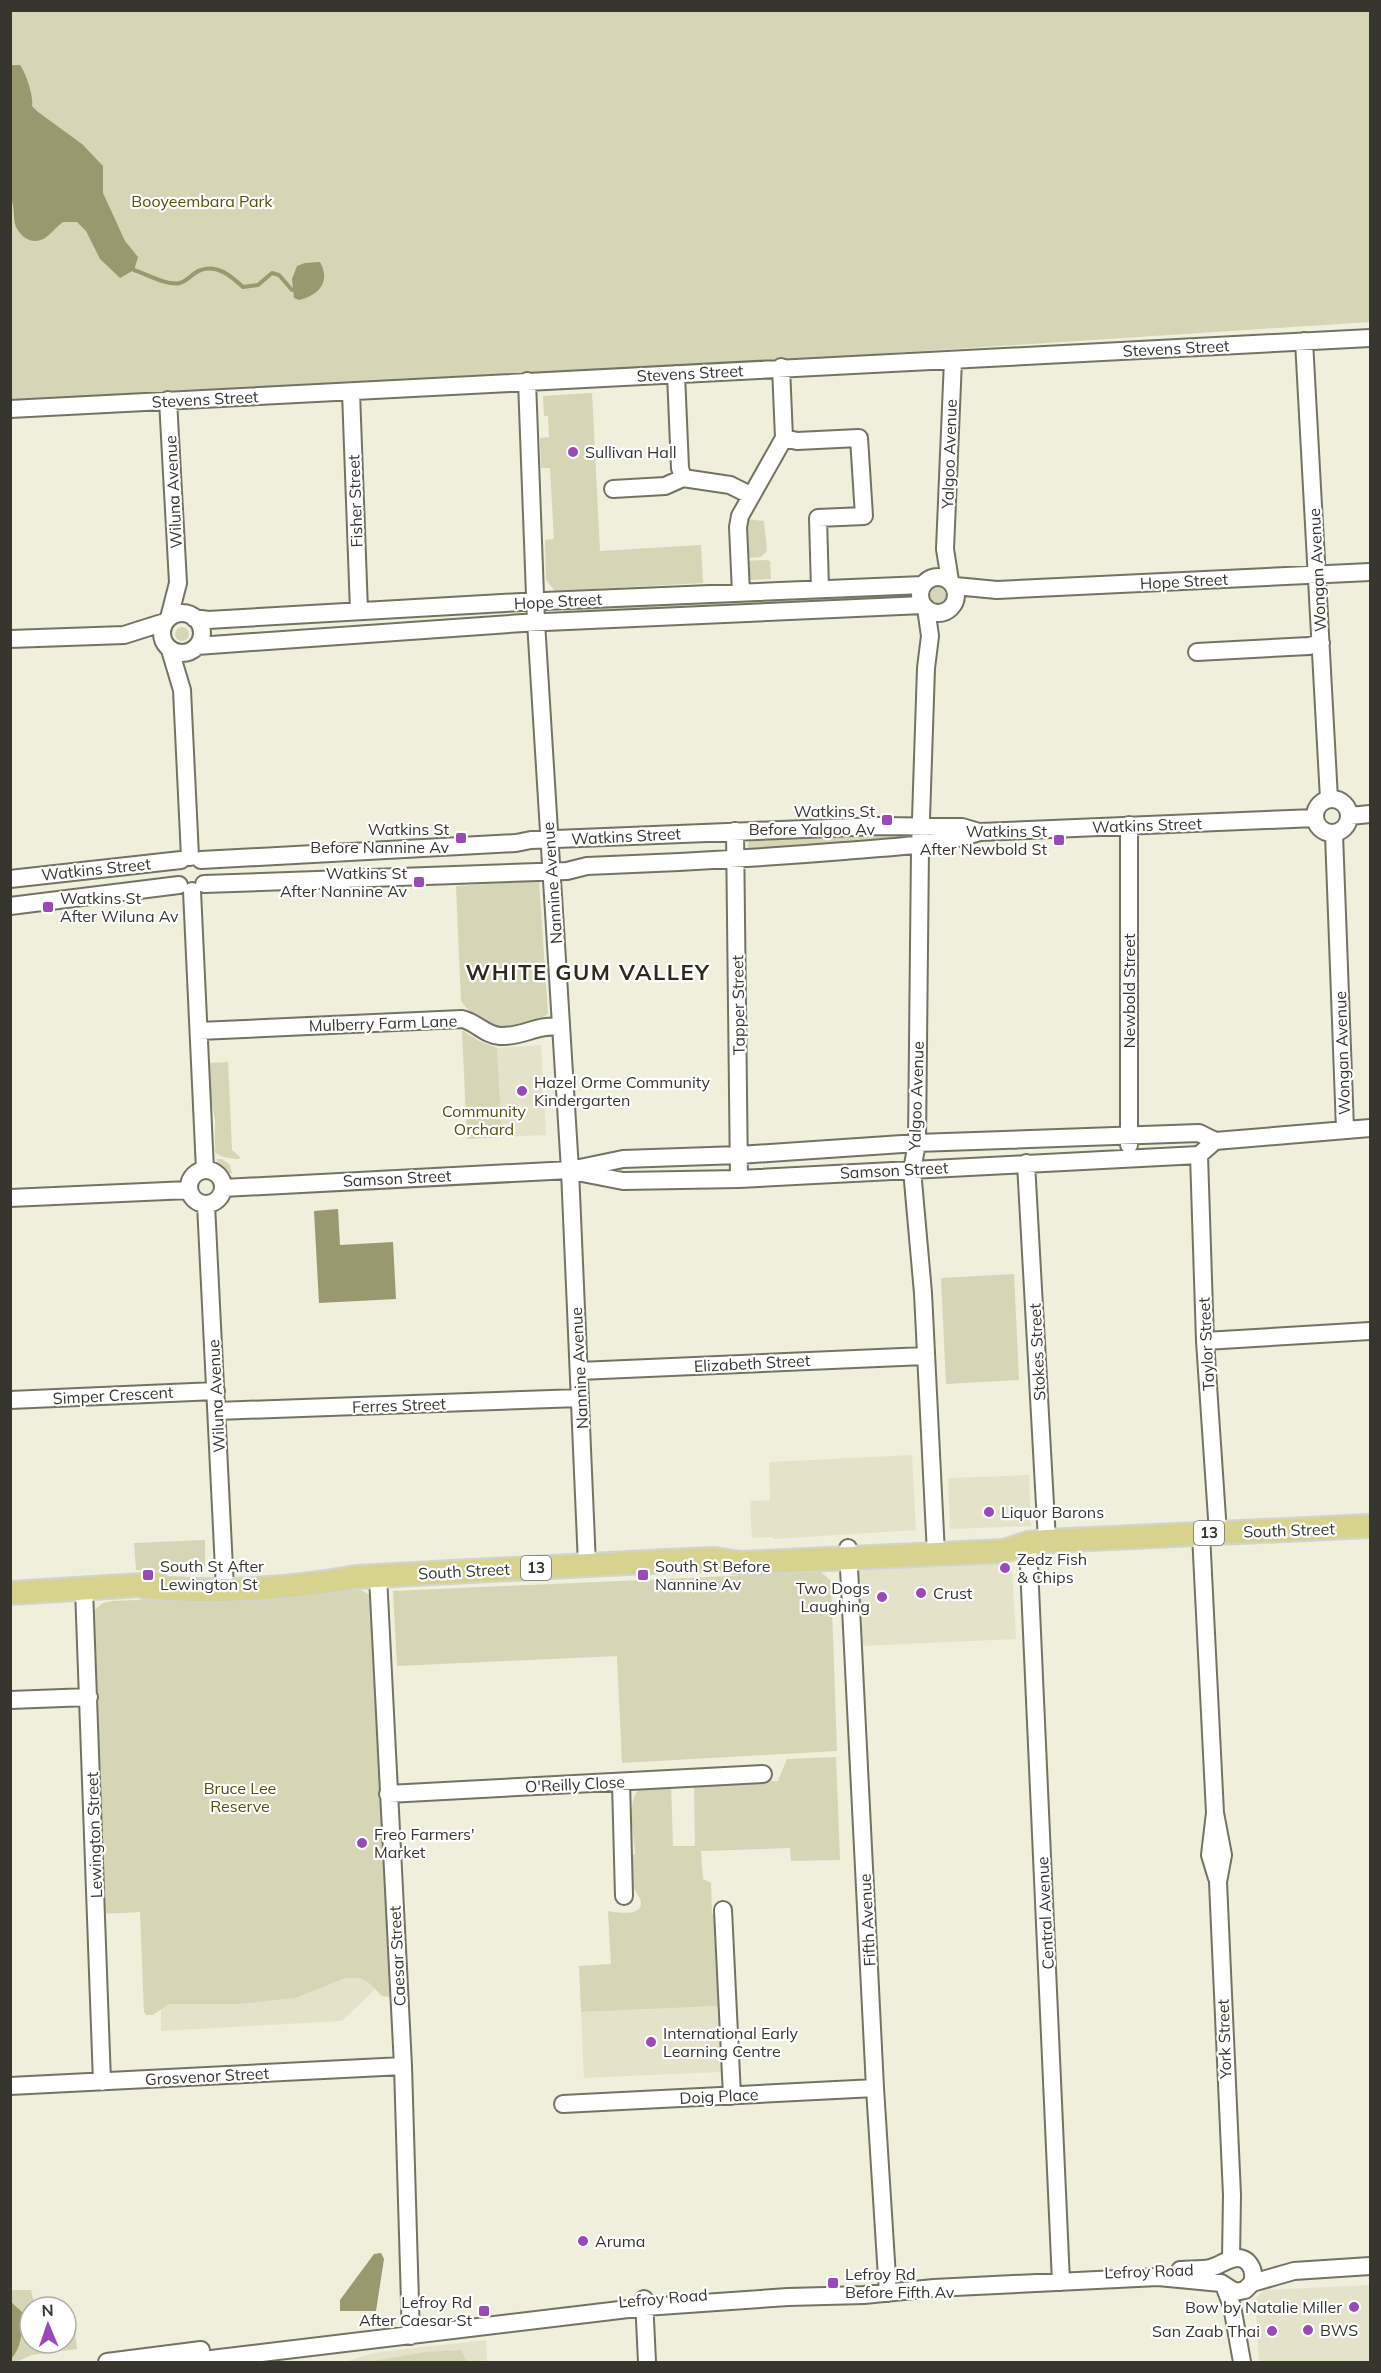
<svg xmlns="http://www.w3.org/2000/svg" width="1381" height="2373" font-family="Mulish,sans-serif">
  <style>
    .built { fill: #e4e3ca }
    .green { fill: #d6d5b5 }
    .water { fill: #99986f }
    .lines { fill: none; stroke-linecap: round; stroke-linejoin: round }
    .stream { stroke: #99986f; stroke-width: 4 }
    .minor-casing { stroke: #737363; stroke-width: 20 }
    .major-casing { stroke: #d3d3d1; stroke-width: 26 }
    .minor { stroke: #fff; stroke-width: 16 }
    .major { stroke: #d7d38e; stroke-width: 22 }
    .poi-dot { fill: #9b49b8; stroke: #fff; stroke-width: 2 }
    .labels { text-anchor: middle; stroke-width: 4.5; stroke-linejoin: round; paint-order: stroke }
    .shield { fill: #fff; stroke: #72726d; stroke-width: 1.5 }
    .shield-label { font-size: 15px; font-weight: bold; fill: #36362f }
    .park-label { font-size: 16px; fill: #555108; stroke: #fff }
    .street-label { font-size: 16px; fill: #36362f; stroke: #fff }
    .poi-label { font-size: 16px; fill: #36362f; stroke: #fff; text-anchor: start }
    .district-label { font-size: 22px; font-weight: bold; letter-spacing: 1.5px; fill: #2c2c1e; stroke: #fff }
  </style>
  <rect width="100%" height="100%" fill="#efefdc"/>
  <path class="built" d="M 541,1045 L 546,1135 L 502,1137 L 497,1048 Z
    M 912,1455 L 916,1530 L 774,1539 L 772,1537 L 752,1538 L 750,1501 L 770,1500 L 769,1462 Z
    M 1029,1475 L 1031,1526 L 950,1529 L 948,1478 Z
    M 1008,1563 L 1012,1567 L 1016,1639 L 860,1646 L 858,1570 Z
    M 285,1960 L 387,1978 L 342,2021 L 161,2031 L 161,1981 Z
    M 718,2006 L 721,2072 L 584,2078 L 581,2012 Z
    M 1370,2285 L 1370,2362 L 1259,2362 L 1255,2299 L 1264,2290 Z
    M 486,2340 L 487,2362 L 330,2362 L 347,2361 L 378,2352 Z"/>
  <path class="green" d="M 11,11 L 1370,11 L 1370,322 L 661,368 L 11,401 Z
    M 592,393 L 600,551 L 701,545 L 703,583 L 555,591 L 546,580 L 545,540 L 554,539 L 550,468 L 541,468 L 540,438 L 549,437 L 548,416 L 544,416 L 543,396 Z
    M 746,519 L 764,521 L 767,551 L 761,557 L 747,558 Z
    M 766,560 L 770,561 L 771,579 L 747,580 L 745,561 Z
    M929 595a9 9 0 1 1 18 0a9 9 0 1 1-18 0Z
    M 910,593 L 910,598 L 563,618 L 564,607 Z
    M175 634a7 7 0 1 1 14 0a7 7 0 1 1-14 0Z
    M 905,834 L 905,839 L 751,852 L 747,846 L 751,837 Z
    M 539,881 L 548,1014 C 541,1018 534,1024 527,1027 C 502,1035 475,1021 461,1001 L 456,886 Z
    M 462,1030 L 479,1041 L 497,1048 L 502,1137 L 467,1139 Z
    M 228,1062 L 232,1150 L 240,1157 L 239,1159 C 232,1159 219,1157 215,1152 L 215,1120 L 210,1094 L 208,1063 Z
    M 216,1159 L 222,1159 L 230,1165 L 232,1174 L 222,1170 Z
    M 1014,1274 L 1019,1380 L 946,1384 L 941,1278 Z
    M 205,1540 L 205,1566 L 200,1570 L 154,1572 L 150,1570 L 136,1570 L 134,1543 Z
    M 821,1572 L 831,1581 L 837,1751 L 622,1763 L 617,1656 L 397,1666 L 393,1591 Z
    M 361,1590 L 370,1595 L 373,1600 L 392,1997 L 382,1996 L 369,1983 L 360,1978 L 345,1978 L 295,1998 L 238,2004 L 169,2004 L 153,2015 L 146,2015 L 144,2012 L 140,1912 L 102,1914 L 92,1623 L 94,1610 L 103,1603 L 112,1601 Z
    M 836,1757 L 840,1860 L 791,1861 L 790,1848 L 701,1851 L 703,1879 L 711,1883 L 712,1913 L 717,1922 L 718,2006 L 581,2012 L 579,1966 L 611,1964 L 608,1911 C 618,1913 649,1917 639,1897 C 636,1891 631,1886 630,1879 C 628,1872 628,1863 627,1855 L 635,1854 C 634,1835 623,1791 647,1785 C 655,1783 663,1784 671,1783 L 673,1846 L 695,1846 L 694,1783 L 778,1781 L 787,1759 Z
    M 10,2290 L 31,2290 L 35,2307 L 30,2307 L 30,2343 L 66,2343 L 66,2329 L 75,2329 L 77,2349 L 32,2355 L 16,2362 L 11,2362 Z
    M 461,2350 L 467,2362 L 373,2361 L 426,2352 Z"/>
  <path class="water" d="M 11,65 L 20,65 C 26,73 34,97 32,106 L 38,112 L 82,144 L 103,166 L 103,193 L 125,241 L 138,257 L 134,270 L 120,278 L 100,259 L 86,231 L 77,222 L 63,222 C 56,227 51,234 45,238 C 34,245 23,239 17,229 C 12,221 16,207 10,196 Z
    M 320,262 C 331,282 319,295 299,300 L 294,298 L 292,279 L 297,266 L 305,263 Z
    M 338,1209 L 340,1245 L 393,1242 L 396,1299 L 319,1303 L 314,1211 Z
    M 381,2253 L 384,2259 L 376,2311 L 340,2311 L 340,2300 L 374,2254 Z
    M 11,2302 L 22,2312 C 22,2329 23,2346 11,2359 Z"/>
  <g class="lines">
    <path class="stream" d="M 134,270 C 146,274 167,286 180,283 C 188,281 193,272 201,270 C 217,264 231,276 243,287 L 258,285 L 272,273 L 279,275 L 292,290"/>
    <g class="minor-casing">
      <path id="minor" d="M 1304,341 L 1329,799
        M 676,374 L 680,468 L 683,478 L 730,485 L 750,495
        M 527,381 L 536,622 L 570,1170 L 587,1565
        M 351,392 L 359,611
        M 168,400 L 178,583 L 169,618
        M 10,409 L 1370,338
        M 784,438 L 797,441 L 859,438 L 864,516 L 818,518 L 820,589
        M 613,489 L 665,486 L 683,478
        M920 595a18 18 0 1 1 36 0a18 18 0 1 1-36 0Z
        M 950,581 L 945,549 L 953,360
        M 955,586 L 997,590 L 1370,572
        M 741,593 L 738,527 L 740,516 L 784,438 L 781,367
        M 926,608 L 930,636 L 926,668 L 920,849 L 917,1143 L 912,1170 L 923,1293 L 936,1554
        M162 633a20 20 0 1 1 40 0a20 20 0 1 1-40 0Z
        M 194,618 L 208,620 L 521,602 L 923,585
        M 10,639 L 124,635 L 165,622
        M 197,646 L 523,623 L 923,605
        M 170,650 L 182,690 L 190,857
        M 1197,652 L 1309,646 L 1321,643
        M1315 816a17 17 0 1 1 34 0a17 17 0 1 1-34 0Z
        M 1350,816 L 1370,814
        M 735,831 L 739,1179
        M 1334,834 L 1345,1129
        M 201,860 L 516,843 L 531,840 L 879,826 L 962,827 L 979,832
        M 10,879 L 181,860
        M 204,884 L 567,871 L 587,866 C 673,863 758,858 844,851 C 889,847 937,846 980,832 L 1315,818
        M 192,891 L 205,1170
        M 10,906 L 179,885
        M 199,1031 L 462,1019 C 476,1022 485,1035 500,1036 C 523,1037 537,1024 560,1027
        M 1129,1145 L 1129,825
        M 1199,1155 L 1205,1341 L 1218,1533
        M 1026,1163 L 1047,1541
        M189 1187a17 17 0 1 1 34 0a17 17 0 1 1-34 0Z
        M 577,1172 L 623,1181 L 739,1179 L 1199,1155 L 1215,1141
        M 223,1188 L 570,1170 L 623,1159 L 739,1155 L 917,1143 L 1199,1133 L 1215,1141 L 1370,1128
        M 10,1198 L 189,1190
        M 206,1204 L 225,1589
        M 1205,1341 L 1370,1331
        M 579,1371 L 925,1356
        M 10,1400 L 216,1391
        M 217,1411 L 580,1398
        M 1201,1534 L 1215,1813 L 1210,1855 L 1217,1878
        M 1028,1543 L 1061,2282
        M 848,1548 L 875,2088 L 888,2293
        M 378,1576 L 403,2066 L 411,2336
        M 84,1589 L 102,2082
        M 10,1700 L 89,1697
        M 621,1782 L 624,1896
        M 388,1794 L 763,1774
        M 1215,1813 L 1223,1855 L 1218,1882 L 1232,2195 L 1231,2259
        M 723,1910 L 732,2096
        M 10,2086 L 403,2066
        M 563,2104 L 875,2088
        M 1180,2270 C 1190,2269 1200,2270 1210,2268 C 1219,2266 1224,2261 1232,2259 C 1248,2254 1256,2270 1252,2283
        M 1225,2288 L 1232,2306 L 1242,2362
        M 644,2299 L 647,2362
        M 107,2362 L 201,2350
        M 186,2362 L 645,2307 L 788,2297 L 864,2295 L 934,2288 L 1158,2277 L 1221,2283 L 1235,2292 L 1245,2290 L 1252,2283 L 1294,2271 L 1370,2266"/>
    </g>
    <g class="major-casing">
      <path id="major" d="M 145,1587 C 212,1594 290,1589 357,1577 L 666,1561 L 715,1559 L 741,1563 L 1004,1551 L 1028,1543 L 1047,1541 L 1370,1526
        M 10,1593 L 158,1584"/>
    </g>
    <use href="#minor" class="minor"/>
    <use href="#major" class="major"/>
  </g>
  <g class="poi-dot">
    <circle cx="573" cy="452" r="6"/>
    <rect x="881" y="814" width="12" height="12" rx="3"/>
    <rect x="455" y="832" width="12" height="12" rx="3"/>
    <rect x="1053" y="834" width="12" height="12" rx="3"/>
    <rect x="413" y="876" width="12" height="12" rx="3"/>
    <rect x="42" y="901" width="12" height="12" rx="3"/>
    <circle cx="522" cy="1091" r="6"/>
    <circle cx="989" cy="1512" r="6"/>
    <circle cx="1005" cy="1568" r="6"/>
    <rect x="142" y="1569" width="12" height="12" rx="3"/>
    <rect x="637" y="1569" width="12" height="12" rx="3"/>
    <circle cx="921" cy="1593" r="6"/>
    <circle cx="882" cy="1597" r="6"/>
    <circle cx="362" cy="1843" r="6"/>
    <circle cx="651" cy="2042" r="6"/>
    <circle cx="583" cy="2241" r="6"/>
    <rect x="827" y="2277" width="12" height="12" rx="3"/>
    <circle cx="1354" cy="2307" r="6"/>
    <rect x="478" y="2305" width="12" height="12" rx="3"/>
    <circle cx="1308" cy="2330" r="6"/>
    <circle cx="1272" cy="2331" r="6"/>
  </g>
  <g class="labels">
    <g class="shield">
      <rect x="1194" y="1521" width="30" height="24" rx="4.5"/>
      <rect x="521" y="1556" width="30" height="24" rx="4.5"/>
    </g>
    <g class="shield-label">
      <text x="1209" y="1538">13</text>
      <text x="536" y="1573">13</text>
    </g>
    <g class="park-label">
      <text x="202" y="207">Booyeembara Park</text>
      <text x="484" y="1117">Community<tspan x="484" dy="18">Orchard</tspan></text>
      <text x="240" y="1794">Bruce Lee<tspan x="240" dy="18">Reserve</tspan></text>
    </g>
    <g class="street-label">
      <text transform="translate(1176 348) rotate(-3)" y="6">Stevens Street</text>
      <text transform="translate(690 373) rotate(-3)" y="6">Stevens Street</text>
      <text transform="translate(205 399) rotate(-3)" y="6">Stevens Street</text>
      <text transform="translate(949 454) rotate(-88)" y="6">Yalgoo Avenue</text>
      <text transform="translate(173 492) rotate(-93)" y="6">Wiluna Avenue</text>
      <text transform="translate(355 501) rotate(-92)" y="6">Fisher Street</text>
      <text transform="translate(1317 570) rotate(-93)" y="6">Wongan Avenue</text>
      <text transform="translate(1184 581) rotate(-3)" y="6">Hope Street</text>
      <text transform="translate(558 601) rotate(-3)" y="6">Hope Street</text>
      <text transform="translate(1147 825) rotate(-2)" y="6">Watkins Street</text>
      <text transform="translate(626 836) rotate(-3)" y="6">Watkins Street</text>
      <text transform="translate(96 869) rotate(-6)" y="6">Watkins Street</text>
      <text transform="translate(552 883) rotate(-94)" y="6">Nannine Avenue</text>
      <text transform="translate(1129 991) rotate(-90)" y="6">Newbold Street</text>
      <text transform="translate(738 1005) rotate(-91)" y="6">Tapper Street</text>
      <text transform="translate(383 1023) rotate(-2)" y="6">Mulberry Farm Lane</text>
      <text transform="translate(1342 1053) rotate(-92)" y="6">Wongan Avenue</text>
      <text transform="translate(916 1096) rotate(-88)" y="6">Yalgoo Avenue</text>
      <text transform="translate(894 1170) rotate(-3)" y="6">Samson Street</text>
      <text transform="translate(397 1178) rotate(-3)" y="6">Samson Street</text>
      <text transform="translate(1206 1344) rotate(-93)" y="6">Taylor Street</text>
      <text transform="translate(1037 1352) rotate(-93)" y="6">Stokes Street</text>
      <text transform="translate(752 1363) rotate(-3)" y="6">Elizabeth Street</text>
      <text transform="translate(579 1368) rotate(-93)" y="6">Nannine Avenue</text>
      <text transform="translate(113 1395) rotate(-3)" y="6">Simper Crescent</text>
      <text transform="translate(216 1396) rotate(-93)" y="6">Wiluna Avenue</text>
      <text transform="translate(399 1405) rotate(-2)" y="6">Ferres Street</text>
      <text transform="translate(1289 1530) rotate(-2)" y="6">South Street</text>
      <text transform="translate(464 1571) rotate(-3)" y="6">South Street</text>
      <text transform="translate(575 1784) rotate(-3)" y="6">O'Reilly Close</text>
      <text transform="translate(94 1835) rotate(-92)" y="6">Lewington Street</text>
      <text transform="translate(1045 1913) rotate(-93)" y="6">Central Avenue</text>
      <text transform="translate(867 1920) rotate(-93)" y="6">Fifth Avenue</text>
      <text transform="translate(397 1956) rotate(-93)" y="6">Caesar Street</text>
      <text transform="translate(1224 2039) rotate(-92)" y="6">York Street</text>
      <text transform="translate(207 2076) rotate(-3)" y="6">Grosvenor Street</text>
      <text transform="translate(719 2096) rotate(-3)" y="6">Doig Place</text>
      <text transform="translate(1149 2271) rotate(-2)" y="6">Lefroy Road</text>
      <text transform="translate(663 2298) rotate(-5)" y="6">Lefroy Road</text>
    </g>
    <g class="poi-label">
      <text x="585" y="458">Sullivan Hall</text>
      <text x="875" y="817" text-anchor="end">Watkins St<tspan x="875" dy="18">Before Yalgoo Av</tspan></text>
      <text x="449" y="835" text-anchor="end">Watkins St<tspan x="449" dy="18">Before Nannine Av</tspan></text>
      <text x="1047" y="837" text-anchor="end">Watkins St<tspan x="1047" dy="18">After Newbold St</tspan></text>
      <text x="407" y="879" text-anchor="end">Watkins St<tspan x="407" dy="18">After Nannine Av</tspan></text>
      <text x="60" y="904">Watkins St<tspan x="60" dy="18">After Wiluna Av</tspan></text>
      <text x="534" y="1088">Hazel Orme Community<tspan x="534" dy="18">Kindergarten</tspan></text>
      <text x="1001" y="1518">Liquor Barons</text>
      <text x="1017" y="1565">Zedz Fish<tspan x="1017" dy="18">&amp; Chips</tspan></text>
      <text x="160" y="1572">South St After<tspan x="160" dy="18">Lewington St</tspan></text>
      <text x="655" y="1572">South St Before<tspan x="655" dy="18">Nannine Av</tspan></text>
      <text x="870" y="1594" text-anchor="end">Two Dogs<tspan x="870" dy="18">Laughing</tspan></text>
      <text x="933" y="1599">Crust</text>
      <text x="374" y="1840">Freo Farmers'<tspan x="374" dy="18">Market</tspan></text>
      <text x="663" y="2039">International Early<tspan x="663" dy="18">Learning Centre</tspan></text>
      <text x="595" y="2247">Aruma</text>
      <text x="845" y="2280">Lefroy Rd<tspan x="845" dy="18">Before Fifth Av</tspan></text>
      <text x="472" y="2308" text-anchor="end">Lefroy Rd<tspan x="472" dy="18">After Caesar St</tspan></text>
      <text x="1342" y="2313" text-anchor="end">Bow by Natalie Miller</text>
      <text x="1320" y="2336">BWS</text>
      <text x="1260" y="2337" text-anchor="end">San Zaab Thai</text>
    </g>
    <g class="district-label">
      <text x="588" y="980">WHITE GUM VALLEY</text>
    </g>
  </g>
  <rect width="1381" height="2373" fill="none" stroke="#36362f" stroke-width="24"/>
  <g transform="translate(48 2325) rotate(358)"><circle r="28" fill="#ffffff" stroke="#afafac" stroke-width="1.5"/>
  <path d="M0-4.5L10 22L0 15L-10 22Z" fill="#9b49b8"/>
  <text y="-9" font-size="16" font-weight="bold" text-anchor="middle" fill="#36362f">N</text>
  </g>
</svg>
